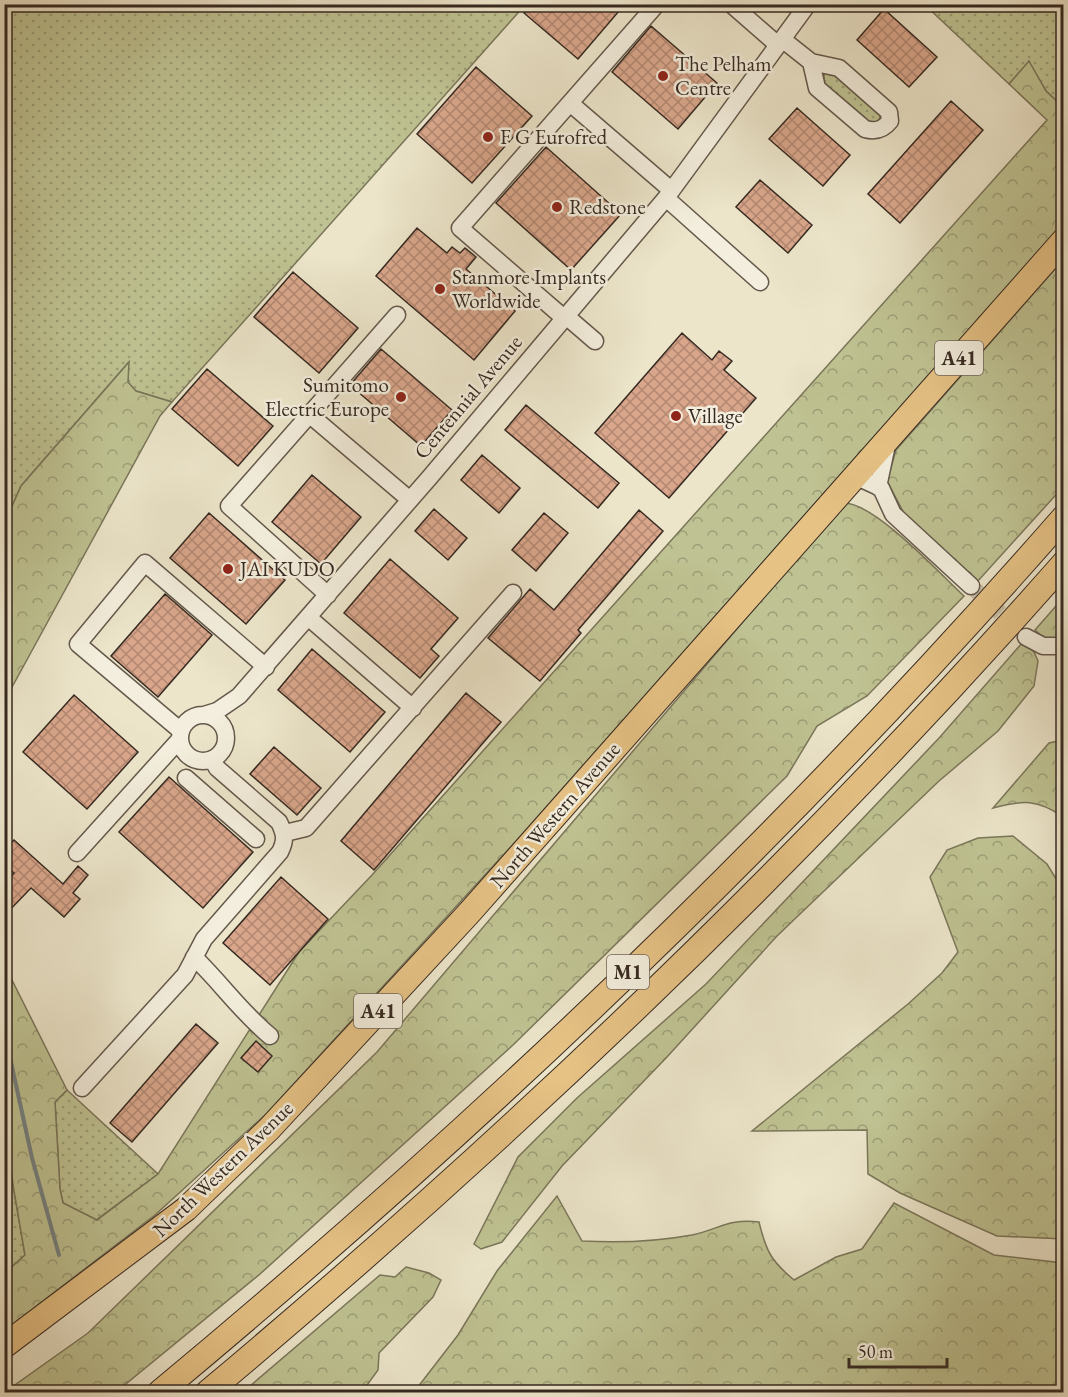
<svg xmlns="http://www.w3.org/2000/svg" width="1068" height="1397" font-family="'EB Garamond',serif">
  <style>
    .grass { fill: url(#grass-dots); stroke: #7a765a; stroke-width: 1.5 }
    .forest { fill: url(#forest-crowns); stroke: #7a765a; stroke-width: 1.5 }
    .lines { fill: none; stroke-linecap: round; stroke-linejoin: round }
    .stream { stroke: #748182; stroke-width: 4 }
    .building { fill: url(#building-cross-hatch); stroke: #362921; stroke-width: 1.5 }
    .minor-tunnel { stroke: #c8bfa8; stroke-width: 16; stroke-dasharray: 16 8; stroke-linecap: butt }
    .minor-casing { stroke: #64584b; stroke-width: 19 }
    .highway-casing { stroke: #362921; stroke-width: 26 }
    .minor { stroke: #f3eedd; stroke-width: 16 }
    .highway { stroke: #e6c285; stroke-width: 24 }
    .poi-dot { fill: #8f2418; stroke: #f3eedd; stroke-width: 2 }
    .labels { text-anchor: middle; stroke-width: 5; stroke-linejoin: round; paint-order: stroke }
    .shield { fill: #f3eedd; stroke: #6f6459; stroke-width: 1.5 }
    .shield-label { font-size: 20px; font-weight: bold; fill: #362921 }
    .poi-label { font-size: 21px; fill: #362921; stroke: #f3eedd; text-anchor: start }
    .street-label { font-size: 21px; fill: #362921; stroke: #f3eedd }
  </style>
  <defs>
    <pattern id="grass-dots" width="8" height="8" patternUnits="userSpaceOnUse" patternTransform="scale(1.5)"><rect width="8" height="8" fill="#bfc292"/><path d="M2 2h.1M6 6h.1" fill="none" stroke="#9c9e77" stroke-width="1.8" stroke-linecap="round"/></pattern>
    <pattern id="forest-crowns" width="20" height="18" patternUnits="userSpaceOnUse" patternTransform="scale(1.5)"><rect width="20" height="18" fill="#bfc292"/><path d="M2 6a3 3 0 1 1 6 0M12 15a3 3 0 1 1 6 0" fill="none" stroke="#9c9e77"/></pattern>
    <pattern id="building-cross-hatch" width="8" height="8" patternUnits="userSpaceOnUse" patternTransform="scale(1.5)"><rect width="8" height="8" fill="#d9a68b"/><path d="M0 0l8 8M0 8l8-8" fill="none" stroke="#b18771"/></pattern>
  </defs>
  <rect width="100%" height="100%" fill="#ece5ca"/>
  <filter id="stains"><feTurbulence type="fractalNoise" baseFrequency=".00333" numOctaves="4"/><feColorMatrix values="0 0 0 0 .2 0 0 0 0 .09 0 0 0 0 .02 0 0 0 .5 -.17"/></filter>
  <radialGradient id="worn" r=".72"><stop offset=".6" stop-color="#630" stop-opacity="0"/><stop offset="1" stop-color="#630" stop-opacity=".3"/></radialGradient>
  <path class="grass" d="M 5,5 L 525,5 L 172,402 L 136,391 L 128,383 L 128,363 L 21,486 L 5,522 Z
    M 925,5 L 1063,5 L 1063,107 L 1046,91 L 1029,62 L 1009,84 Z
    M 829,69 L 882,112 L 878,122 L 873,125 L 824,85 L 824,73 Z
    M 67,1090 L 158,1174 L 96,1220 L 63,1203 L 60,1189 L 55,1102 Z
    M 4,1117 L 13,1185 L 25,1255 L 5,1273 Z"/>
  <path class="forest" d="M 1029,61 L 1046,91 L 1063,107 L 1063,223 L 516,841 L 266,1114 L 155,1215 L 5,1330 L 5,1273 L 25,1255 L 13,1185 L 5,1117 L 4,964 L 67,1090 L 55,1102 L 60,1189 L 63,1203 L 97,1220 L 158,1174 L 299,952 L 372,875 L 1047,120 L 1009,84 Z
    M 1063,260 L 1063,487 L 977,582 L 907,519 L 887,481 L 896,450 Z
    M 129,362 L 128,382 L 136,391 L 172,402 L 160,416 L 5,700 L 5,522 L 21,486 Z
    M 844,503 C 875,503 939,573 964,596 L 867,696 L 817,726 L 787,776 L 513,1045 L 260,1274 L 116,1392 L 5,1392 L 88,1333 L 377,1052 Z
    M 1063,598 L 1063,640 L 1044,638 L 1035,630 Z
    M 1023,642 L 1034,652 L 1038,661 L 1034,686 L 998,731 L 939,781 L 777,936 L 667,1057 L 562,1166 L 502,1242 L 481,1249 L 474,1244 L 518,1157 L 577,1098 L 706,984 L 940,737 Z
    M 1063,740 L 1063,817 C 1038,799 1022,800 993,808 L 1049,743 Z
    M 1013,836 L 1047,864 L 1063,890 L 1063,1239 L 997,1236 L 900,1193 L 868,1174 L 867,1130 L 752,1131 L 908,1004 L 942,973 L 958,952 L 930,877 L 947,850 L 978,838 Z
    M 557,1196 L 582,1241 C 620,1243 654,1242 692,1235 C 719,1229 730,1218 759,1222 C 766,1251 771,1261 794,1280 L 836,1257 L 862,1249 L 894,1203 L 994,1255 L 1063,1263 L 1063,1392 L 414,1392 L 458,1335 L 497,1271 Z
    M 406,1267 L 429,1273 L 441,1280 L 433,1297 L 379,1353 L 378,1370 L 362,1392 L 243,1392 L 380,1275 L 395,1277 Z"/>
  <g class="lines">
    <path class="stream" d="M 4,1030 L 32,1158 L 59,1255"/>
  </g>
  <path class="building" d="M 531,4 L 625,4 L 578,59 L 524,13 Z
    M 884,9 L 937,57 L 909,87 L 857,40 Z
    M 651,26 L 717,83 L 678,129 L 612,72 Z
    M 476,67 L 532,116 L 472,183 L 417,134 Z
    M 951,101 L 983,130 L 900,223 L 868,194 Z
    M 797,108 L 850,155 L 823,186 L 769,139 Z
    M 546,147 L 621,214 L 571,270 L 496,203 Z
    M 760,180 L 812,225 L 788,253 L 736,207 Z
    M 417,228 L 447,253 L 452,247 L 460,253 L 465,248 L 476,257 L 466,269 L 515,311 L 474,360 L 376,276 Z
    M 293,272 L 358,328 L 319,373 L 254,317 Z
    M 682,333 L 712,360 L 719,351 L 732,361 L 724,370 L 756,398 L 669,498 L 595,433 Z
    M 381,349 L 452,410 L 421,446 L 350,385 Z
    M 207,369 L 273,426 L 238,466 L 172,409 Z
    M 526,405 L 619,483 L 598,508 L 505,430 Z
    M 482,455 L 520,488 L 499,513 L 461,480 Z
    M 312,475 L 361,517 L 321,564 L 272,522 Z
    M 434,509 L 467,538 L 448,560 L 415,531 Z
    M 639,510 L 663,531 L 578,630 L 581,633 L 540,681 L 488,638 L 530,589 L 554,610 Z
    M 209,513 L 285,580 L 246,624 L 170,558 Z
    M 544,513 L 568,533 L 536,571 L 512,550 Z
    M 390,559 L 458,618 L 431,649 L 439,656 L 420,678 L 344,613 Z
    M 165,594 L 212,635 L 158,697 L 111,656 Z
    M 312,649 L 385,712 L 350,752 L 278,690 Z
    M 466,693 L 501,722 L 374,870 L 341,841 Z
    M 74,695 L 138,752 L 87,809 L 23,752 Z
    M 274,747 L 321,788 L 297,815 L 250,774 Z
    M 169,777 L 253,852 L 203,908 L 119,832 Z
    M 14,840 L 63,884 L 78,866 L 88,875 L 73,893 L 80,899 L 64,917 L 31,888 L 4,916 L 4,884 L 14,873 L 4,864 L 4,850 Z
    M 281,877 L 328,919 L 270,985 L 223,943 Z
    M 196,1024 L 218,1043 L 132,1142 L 110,1123 Z
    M 256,1041 L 272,1056 L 258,1072 L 241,1058 Z"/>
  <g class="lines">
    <path class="minor-tunnel" d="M 971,586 L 1026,637"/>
    <g class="minor-casing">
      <path id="minor" d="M 731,4 L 778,45
        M 782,39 L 811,62 L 839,68 L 889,112 L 890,121 C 883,130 876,132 865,129 L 817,88 L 811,62
        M 570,103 L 671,190
        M 666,198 L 760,282
        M 566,316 L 595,341
        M 564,318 L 460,228 L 657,4
        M 310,415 L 410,500
        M 855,476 L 881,488 L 893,514 L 971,586
        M 878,487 L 888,440
        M 328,595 L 229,506 L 397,315
        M 308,617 L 413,708
        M 1026,637 L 1043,646 L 1064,646
        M 204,715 L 217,711 L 239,696 L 430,477 L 666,198 L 808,4
        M180 738a23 23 0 1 1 46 0a23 23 0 1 1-46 0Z
        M 181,731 L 78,644 L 145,563 L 266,667
        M 186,778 L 256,839
        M 285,833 L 306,828 L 513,593
        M 77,853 L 180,739
        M 194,957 C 222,984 240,1011 270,1036
        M 82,1088 L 185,975 L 204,939 L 280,852 C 286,840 285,834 279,822 L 217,768 L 212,759"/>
    </g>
    <g class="highway-casing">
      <path id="highway" d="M 4,1346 L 186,1209 L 269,1129 L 469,913 L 1064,240
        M 160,1392 C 481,1125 788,833 1064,517
        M 208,1392 C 512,1137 801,861 1064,563"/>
    </g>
    <use href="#minor" class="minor"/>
    <use href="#highway" class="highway"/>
  </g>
  <g class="poi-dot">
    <circle cx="663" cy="76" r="6"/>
    <circle cx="488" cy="137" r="6"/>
    <circle cx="557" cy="207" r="6"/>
    <circle cx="440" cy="289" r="6"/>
    <circle cx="401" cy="397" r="6"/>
    <circle cx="676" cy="416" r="6"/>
    <circle cx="228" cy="569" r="6"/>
  </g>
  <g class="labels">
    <g class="shield">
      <rect x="935" y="341" width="48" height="34" rx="4.5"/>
      <rect x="607" y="955" width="42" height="34" rx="4.5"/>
      <rect x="354" y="994" width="48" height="34" rx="4.5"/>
    </g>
    <g class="shield-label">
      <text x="959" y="365">A41</text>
      <text x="628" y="979">M1</text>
      <text x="378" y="1018">A41</text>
    </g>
    <g class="poi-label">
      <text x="675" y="71">The Pelham<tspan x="675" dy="24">Centre</tspan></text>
      <text x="500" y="144">F G Eurofred</text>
      <text x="569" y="214">Redstone</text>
      <text x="452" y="284">Stanmore Implants<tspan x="452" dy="24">Worldwide</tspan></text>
      <text x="389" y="392" text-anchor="end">Sumitomo<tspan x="389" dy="24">Electric Europe</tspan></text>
      <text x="688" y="423">Village</text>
      <text x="240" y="576">JAI KUDO</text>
    </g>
    <g class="street-label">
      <text transform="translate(468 397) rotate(-50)" y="7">Centennial Avenue</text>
      <text transform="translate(555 815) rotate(-49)" y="7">North Western Avenue</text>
      <text transform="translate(223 1169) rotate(-44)" y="7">North Western Avenue</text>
    </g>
  </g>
  <rect width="1068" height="1397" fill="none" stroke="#ece5ca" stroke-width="24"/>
  <rect x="6" y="6" width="1056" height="1385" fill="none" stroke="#362921" stroke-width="3"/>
  <rect x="12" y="12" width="1044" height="1373" fill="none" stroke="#362921" stroke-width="1.5"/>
  <path d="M849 1358v9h98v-9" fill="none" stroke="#362921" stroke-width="3"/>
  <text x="858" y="1358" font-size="18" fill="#362921" stroke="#f3eedd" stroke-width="4.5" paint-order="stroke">50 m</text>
  <rect width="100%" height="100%" filter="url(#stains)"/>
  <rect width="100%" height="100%" fill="url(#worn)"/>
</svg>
